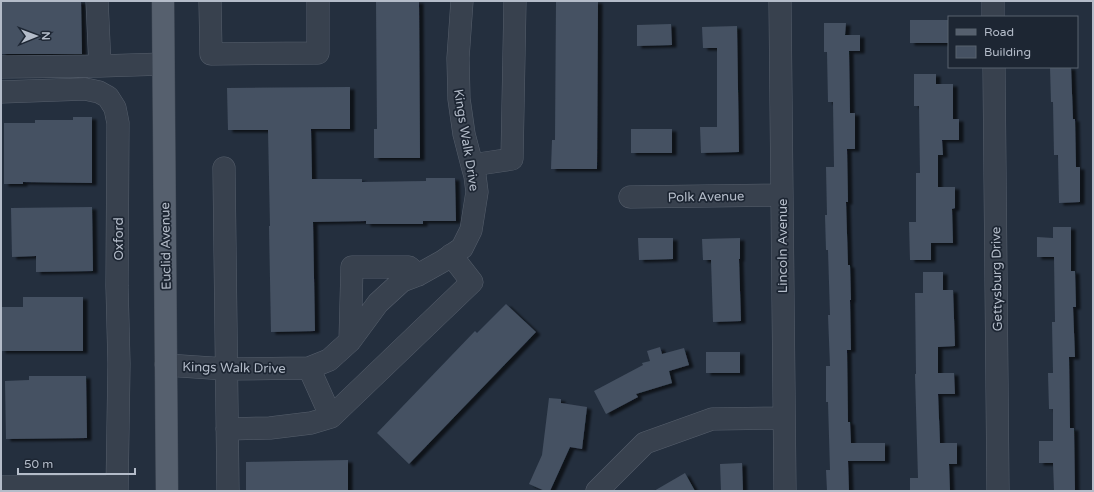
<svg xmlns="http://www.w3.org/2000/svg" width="1094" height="492" font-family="'Varela Round',sans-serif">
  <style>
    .building { fill: #455162; filter: url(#shadow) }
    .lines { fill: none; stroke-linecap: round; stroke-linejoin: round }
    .minor-casing { stroke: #565f6c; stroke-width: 23 }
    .major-casing { stroke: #414a57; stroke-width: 23 }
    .minor { stroke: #38414e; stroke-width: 22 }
    .major { stroke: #56606e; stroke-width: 22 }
    .labels { text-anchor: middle; stroke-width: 3.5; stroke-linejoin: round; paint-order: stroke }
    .street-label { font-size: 13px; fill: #b4bcc9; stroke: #1d2633 }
  </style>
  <defs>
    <filter id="shadow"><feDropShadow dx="4.5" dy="2.5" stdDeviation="1" flood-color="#0009"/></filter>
  </defs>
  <rect width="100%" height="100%" fill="#242f3e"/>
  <path class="building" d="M 1,1 L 81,1 L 82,54 L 1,54 Z
    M 376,1 L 419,1 L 420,158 L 374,158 L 374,129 L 377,129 Z
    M 556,1 L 598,1 L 597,169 L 551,169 L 552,140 L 555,140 Z
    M 910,20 L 948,20 L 948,43 L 910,43 Z
    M 824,23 L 846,23 L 845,35 L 860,35 L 860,51 L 849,51 L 850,113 L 855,113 L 855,149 L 847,149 L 848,202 L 846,202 L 848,265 L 850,265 L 851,300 L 850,300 L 851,350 L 847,350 L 848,422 L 850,422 L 851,443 L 885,443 L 885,461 L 848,461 L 849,491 L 827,491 L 826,470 L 830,470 L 828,402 L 826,402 L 826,366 L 830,366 L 828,315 L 830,315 L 828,250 L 826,250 L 825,215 L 827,215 L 826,167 L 834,167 L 833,102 L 828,102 L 827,52 L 824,52 Z
    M 671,24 L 672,45 L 637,46 L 637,25 Z
    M 737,26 L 739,152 L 701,153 L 700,127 L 717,127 L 717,48 L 703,48 L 702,27 Z
    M 1050,67 L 1071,67 L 1073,119 L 1075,119 L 1076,167 L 1080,167 L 1080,202 L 1059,203 L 1058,155 L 1054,155 L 1053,102 L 1051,102 Z
    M 914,74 L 936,74 L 936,84 L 953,84 L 953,119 L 959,119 L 959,140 L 942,140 L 943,155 L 938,155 L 938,187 L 955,187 L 955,208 L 952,209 L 953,243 L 931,243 L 931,260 L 910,260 L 909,222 L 916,222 L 916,173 L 920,173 L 919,106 L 914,106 Z
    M 350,87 L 350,129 L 311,129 L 312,179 L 362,179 L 362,182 L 426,181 L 426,178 L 455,178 L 456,221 L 423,221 L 423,224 L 366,224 L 366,221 L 313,222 L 315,331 L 271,332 L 269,226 L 270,226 L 268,130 L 228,130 L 227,88 Z
    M 73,117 L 92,117 L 92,183 L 23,182 L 23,184 L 4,184 L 4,123 L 35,123 L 35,120 L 73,120 Z
    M 631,129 L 672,129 L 672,153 L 631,153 Z
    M 92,207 L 93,271 L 36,272 L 36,256 L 12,257 L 11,208 Z
    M 1053,227 L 1071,227 L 1071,271 L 1075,271 L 1076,307 L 1073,307 L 1075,357 L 1069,357 L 1070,428 L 1074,428 L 1075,491 L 1054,491 L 1053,463 L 1039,463 L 1039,441 L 1053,441 L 1053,409 L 1049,409 L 1048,373 L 1053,373 L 1052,322 L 1055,322 L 1054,257 L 1037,257 L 1037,237 L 1053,238 Z
    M 638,238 L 673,238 L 673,259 L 639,260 Z
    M 740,238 L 740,259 L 739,259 L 741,321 L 713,322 L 711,260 L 703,260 L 702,239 Z
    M 923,272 L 943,272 L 943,290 L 953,290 L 955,346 L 938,347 L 938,373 L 954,373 L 955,394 L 938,394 L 940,443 L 957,443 L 957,464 L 949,464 L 950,491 L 910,491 L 910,478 L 918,478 L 915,374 L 916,374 L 915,293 L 923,293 Z
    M 23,297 L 83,297 L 83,351 L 1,351 L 1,307 L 23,307 Z
    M 506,304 L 536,332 L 409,464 L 377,433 L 475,331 L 477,333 Z
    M 660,347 L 662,354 L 684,348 L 689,365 L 669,371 L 672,383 L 636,394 L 638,397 L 606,414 L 594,391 L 643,365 L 642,363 L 650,361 L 647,351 Z
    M 706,352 L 740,352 L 740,373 L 706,373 Z
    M 29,376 L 86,376 L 87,438 L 6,439 L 5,381 L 29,380 Z
    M 549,398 L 561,399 L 561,403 L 587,407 L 582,449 L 570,447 L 550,491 L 545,491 L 529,484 L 542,455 Z
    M 348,460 L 348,491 L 246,491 L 246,462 Z
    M 742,463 L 743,491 L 721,491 L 720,464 Z
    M 685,473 L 695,491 L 654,491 Z"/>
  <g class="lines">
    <g class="minor-casing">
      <path id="minor" d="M 210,1 L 211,54 L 318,53 L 318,1
        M 780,1 L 785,491
        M 993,1 L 993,17
        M 100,66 L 163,64
        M 1,67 L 100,66 L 97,1
        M 994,67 L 998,491
        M 1,92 L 85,89 L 99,92 L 108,97 L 115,108 L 118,123 L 117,286 L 119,364 L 117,491
        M 472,165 L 512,159 L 515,1
        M 224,168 L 228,491
        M 630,197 L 782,195
        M 350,341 L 352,267 L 409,267 L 418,275
        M 166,365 L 226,369 L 309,368 L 329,360 L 350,341 L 378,303 L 402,281 L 418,275 L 443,261 L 462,248 L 471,230 L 477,192 L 475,176 L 472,165 L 464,134 L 459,99 L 458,58 L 462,1
        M 309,368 L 331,417
        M 227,429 L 270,428 L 311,423 L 331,417 L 472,282 L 451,255
        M 1,487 L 117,486
        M 597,491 L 645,443 L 712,419 L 783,418"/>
    </g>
    <g class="major-casing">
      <path id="major" d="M 163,1 L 167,491"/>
    </g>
    <use href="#minor" class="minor"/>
    <use href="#major" class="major"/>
  </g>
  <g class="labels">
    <g class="street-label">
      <text transform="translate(467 140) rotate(81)" y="5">Kings Walk Drive</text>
      <text transform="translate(706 196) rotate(-1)" y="5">Polk Avenue</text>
      <text transform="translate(118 239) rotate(-90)" y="5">Oxford</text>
      <text transform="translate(165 246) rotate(-91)" y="5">Euclid Avenue</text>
      <text transform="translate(782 246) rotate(-90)" y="5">Lincoln Avenue</text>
      <text transform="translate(996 279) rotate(-91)" y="5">Gettysburg Drive</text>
      <text transform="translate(234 367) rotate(1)" y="5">Kings Walk Drive</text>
    </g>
  </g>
  <rect width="1094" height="492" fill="none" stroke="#b4bcc9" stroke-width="4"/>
  <rect x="948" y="16" width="130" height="52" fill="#1d2633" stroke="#59626f"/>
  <rect x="956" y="29" width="20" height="6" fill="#56606e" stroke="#59626f"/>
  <text x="984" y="36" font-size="12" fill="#b4bcc9">Road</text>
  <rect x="956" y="46" width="20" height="12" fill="#455162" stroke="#59626f"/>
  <text x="984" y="56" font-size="12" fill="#b4bcc9">Building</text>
  <g transform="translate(36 36) rotate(89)" stroke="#1d2633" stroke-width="3" paint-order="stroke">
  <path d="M0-3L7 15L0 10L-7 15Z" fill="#b4bcc9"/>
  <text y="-6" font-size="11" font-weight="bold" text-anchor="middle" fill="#b4bcc9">N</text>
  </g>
  <path d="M18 468v6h117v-6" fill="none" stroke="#b4bcc9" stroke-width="2"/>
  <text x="24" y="468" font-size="12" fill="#b4bcc9" stroke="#1d2633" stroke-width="3" paint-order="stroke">50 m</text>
</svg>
